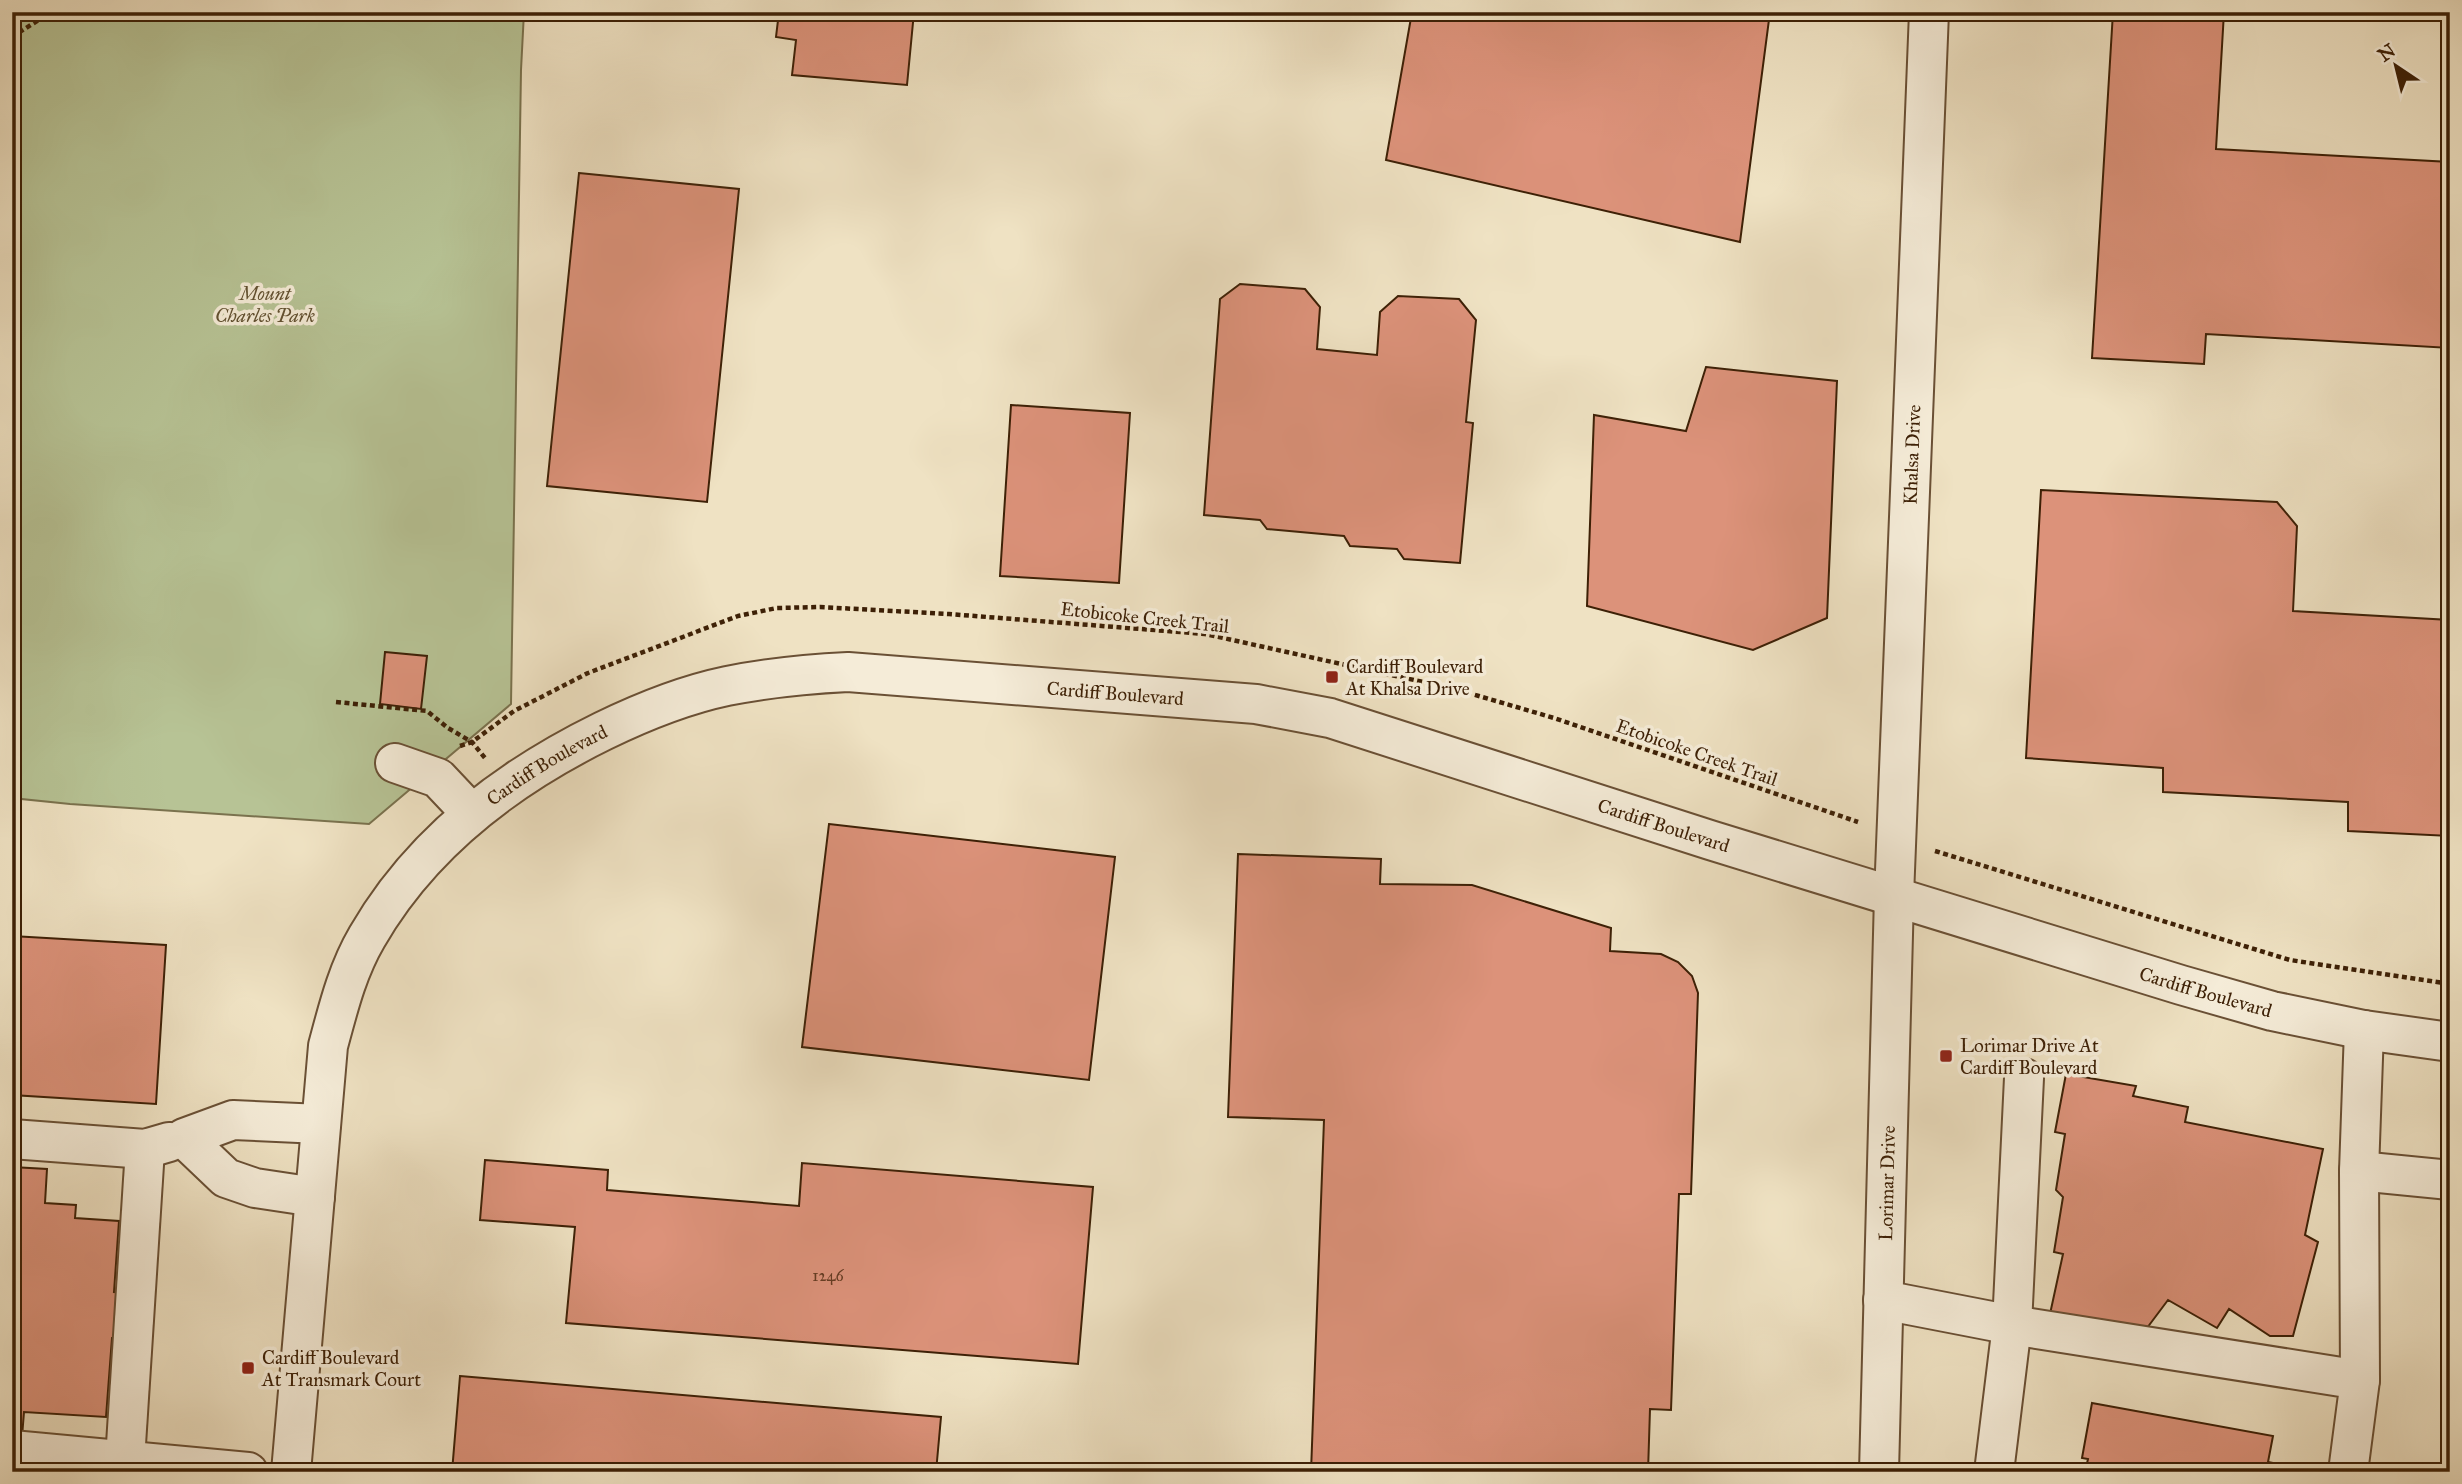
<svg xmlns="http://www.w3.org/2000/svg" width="2462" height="1484" font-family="'IM FELL Great Primer',serif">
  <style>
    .green { fill: #b7c395; stroke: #7a724e; stroke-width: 2 }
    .building { fill: #dc927a; stroke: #3d2006; stroke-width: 2 }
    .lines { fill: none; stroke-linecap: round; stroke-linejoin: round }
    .minor-casing { stroke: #6a5035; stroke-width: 42 }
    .path { stroke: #3d2006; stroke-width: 4.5; stroke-dasharray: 5 3.5; stroke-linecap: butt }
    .minor { stroke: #f5ecd8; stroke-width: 38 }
    .poi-dot { fill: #8f2418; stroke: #f5ecd8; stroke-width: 2.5 }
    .labels { text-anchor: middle; stroke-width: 7; stroke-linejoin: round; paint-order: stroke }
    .number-label { font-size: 16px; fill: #653c23 }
    .park-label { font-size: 19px; font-style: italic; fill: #625131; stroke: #f5ecd8 }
    .street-label { font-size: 19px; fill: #3d2006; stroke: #f5ecd8 }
    .poi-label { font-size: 19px; fill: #3d2006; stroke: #f5ecd8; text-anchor: start }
  </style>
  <rect width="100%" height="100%" fill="#efe2c3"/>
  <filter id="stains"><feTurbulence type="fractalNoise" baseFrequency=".00286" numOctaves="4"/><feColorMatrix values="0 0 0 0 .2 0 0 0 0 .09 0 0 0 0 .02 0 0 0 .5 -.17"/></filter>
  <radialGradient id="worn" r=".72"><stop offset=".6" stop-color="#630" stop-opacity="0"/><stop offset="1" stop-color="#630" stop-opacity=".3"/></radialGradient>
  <path class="green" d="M 12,12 L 524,12 L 521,70 L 511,704 L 369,824 L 70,804 L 12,798 Z"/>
  <path class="building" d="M 779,12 L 914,12 L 907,85 L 792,75 L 796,40 L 776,37 Z
    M 1412,12 L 1770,12 L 1740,242 L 1386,160 Z
    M 2113,12 L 2224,12 L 2216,149 L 2450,162 L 2450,348 L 2206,334 L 2204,364 L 2092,358 Z
    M 579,173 L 739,189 L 707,502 L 547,486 Z
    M 1240,284 L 1305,289 L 1320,307 L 1317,349 L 1377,355 L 1380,312 L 1398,296 L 1459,299 L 1476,320 L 1466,422 L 1473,423 L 1460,563 L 1404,559 L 1397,549 L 1350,546 L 1344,536 L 1267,529 L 1260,520 L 1204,515 L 1220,299 Z
    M 1706,367 L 1837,381 L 1827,618 L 1753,650 L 1587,606 L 1594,415 L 1686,431 Z
    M 1011,405 L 1130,413 L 1119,583 L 1000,576 Z
    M 2041,490 L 2277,502 L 2297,526 L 2293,611 L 2450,620 L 2450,836 L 2348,831 L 2348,802 L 2163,792 L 2163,768 L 2026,758 Z
    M 385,652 L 427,656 L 421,709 L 380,704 Z
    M 829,824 L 1115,857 L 1089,1080 L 802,1047 Z
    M 1238,854 L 1381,859 L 1380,884 L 1472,885 L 1611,928 L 1610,951 L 1661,954 L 1678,962 L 1692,976 L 1698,993 L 1691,1194 L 1679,1194 L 1671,1410 L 1650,1409 L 1648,1472 L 1311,1472 L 1324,1120 L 1228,1117 Z
    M 12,936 L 166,945 L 156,1104 L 12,1095 Z
    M 2066,1074 L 2136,1086 L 2133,1096 L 2188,1107 L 2185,1122 L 2323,1149 L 2305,1235 L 2318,1242 L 2293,1336 L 2270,1336 L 2229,1309 L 2217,1328 L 2168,1300 L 2144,1332 L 2050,1314 L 2063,1254 L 2054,1252 L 2063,1197 L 2056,1190 L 2065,1134 L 2055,1132 Z
    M 485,1160 L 608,1170 L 607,1190 L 799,1206 L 802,1163 L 1093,1187 L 1078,1364 L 566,1323 L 575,1227 L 480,1220 Z
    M 12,1167 L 47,1169 L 45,1203 L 76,1205 L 75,1218 L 119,1221 L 114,1292 L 127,1293 L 123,1339 L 112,1338 L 106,1417 L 24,1412 L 22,1437 L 12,1436 Z
    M 460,1376 L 941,1417 L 936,1472 L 452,1472 Z
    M 2092,1403 L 2273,1436 L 2268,1462 L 2319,1472 L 2085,1472 L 2088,1459 L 2082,1458 Z"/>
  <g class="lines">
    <g class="minor-casing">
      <g id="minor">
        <path d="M 395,763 L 438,778 L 471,813"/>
        <path d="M 12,1139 L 145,1149 L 169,1142"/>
        <path d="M 2359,1171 L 2450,1180"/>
        <path d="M 315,1197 L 255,1188 L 226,1178 L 184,1138 L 233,1120 L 321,1124"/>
        <path d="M 1883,1300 L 2012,1325 L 2360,1380 L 2348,1472"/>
        <path d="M 2360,1380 L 2359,1171 L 2364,1030"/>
        <path d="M 12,1450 L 248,1472"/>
        <path d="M 125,1460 L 145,1149"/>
        <path id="s1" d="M 291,1472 L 328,1046 C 338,1009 347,971 367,937 C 421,843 507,778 603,731 C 642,712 684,695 727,686 C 767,678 807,674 848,672 L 1256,704 L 1330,718 L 1710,840 L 2181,985 L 2272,1011 L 2364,1030 L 2450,1042"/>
        <path id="s2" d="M 1879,1472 L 1894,896 L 1929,12"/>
        <path d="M 1994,1472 L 2012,1325 L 2024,1078"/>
      </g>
    </g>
    <path class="path" d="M 12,37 L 51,12
      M 336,702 L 427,711 L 448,728 L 472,742 L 485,758
      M 460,746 L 472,742 L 514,711 L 588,673 L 738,616 L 777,608 L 820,607 L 949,614 L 1205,634 L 1455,689 L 1554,718 L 1858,822
      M 1935,851 L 2290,960 L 2450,984"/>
    <use href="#minor" class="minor"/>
  </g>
  <g class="poi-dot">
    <rect x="1325" y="670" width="14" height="14" rx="3.5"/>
    <rect x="1939" y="1049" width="14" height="14" rx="3.5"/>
    <rect x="241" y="1361" width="14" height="14" rx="3.5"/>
  </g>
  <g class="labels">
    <g class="number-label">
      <text x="828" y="1281">1246</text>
    </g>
    <g class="park-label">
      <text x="265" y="300">Mount<tspan x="265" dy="22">Charles Park</tspan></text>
    </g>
    <g class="street-label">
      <text dy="7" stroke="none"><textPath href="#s2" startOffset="1018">Khalsa Drive</textPath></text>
      <text transform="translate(1145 617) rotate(6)" y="7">Etobicoke Creek Trail</text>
      <text dy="7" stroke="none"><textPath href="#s1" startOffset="1384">Cardiff Boulevard</textPath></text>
      <text transform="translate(1697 752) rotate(19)" y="7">Etobicoke Creek Trail</text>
      <text dy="7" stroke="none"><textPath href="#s1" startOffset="796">Cardiff Boulevard</textPath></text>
      <text dy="7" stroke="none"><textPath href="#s1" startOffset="1951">Cardiff Boulevard</textPath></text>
      <text dy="7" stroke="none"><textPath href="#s1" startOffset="2518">Cardiff Boulevard</textPath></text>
      <text dy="7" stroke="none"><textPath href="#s2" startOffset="289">Lorimar Drive</textPath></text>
    </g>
    <g class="poi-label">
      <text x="1346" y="673">Cardiff Boulevard<tspan x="1346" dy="22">At Khalsa Drive</tspan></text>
      <text x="1960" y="1052">Lorimar Drive At<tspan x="1960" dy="22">Cardiff Boulevard</tspan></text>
      <text x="262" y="1364">Cardiff Boulevard<tspan x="262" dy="22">At Transmark Court</tspan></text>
    </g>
  </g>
  <rect width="2462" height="1484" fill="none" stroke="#efe2c3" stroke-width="42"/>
  <rect x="14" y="14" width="2434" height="1456" fill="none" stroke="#3d2006" stroke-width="3.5"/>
  <rect x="21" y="21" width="2420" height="1442" fill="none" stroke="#3d2006" stroke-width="2"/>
  <g transform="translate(2396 66) rotate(325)" stroke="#f5ecd8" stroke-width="5" paint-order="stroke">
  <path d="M0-5L12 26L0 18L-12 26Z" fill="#3d2006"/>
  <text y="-10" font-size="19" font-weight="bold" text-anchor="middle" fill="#3d2006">N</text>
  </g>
  <rect width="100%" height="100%" filter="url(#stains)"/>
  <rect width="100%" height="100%" fill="url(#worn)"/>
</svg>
